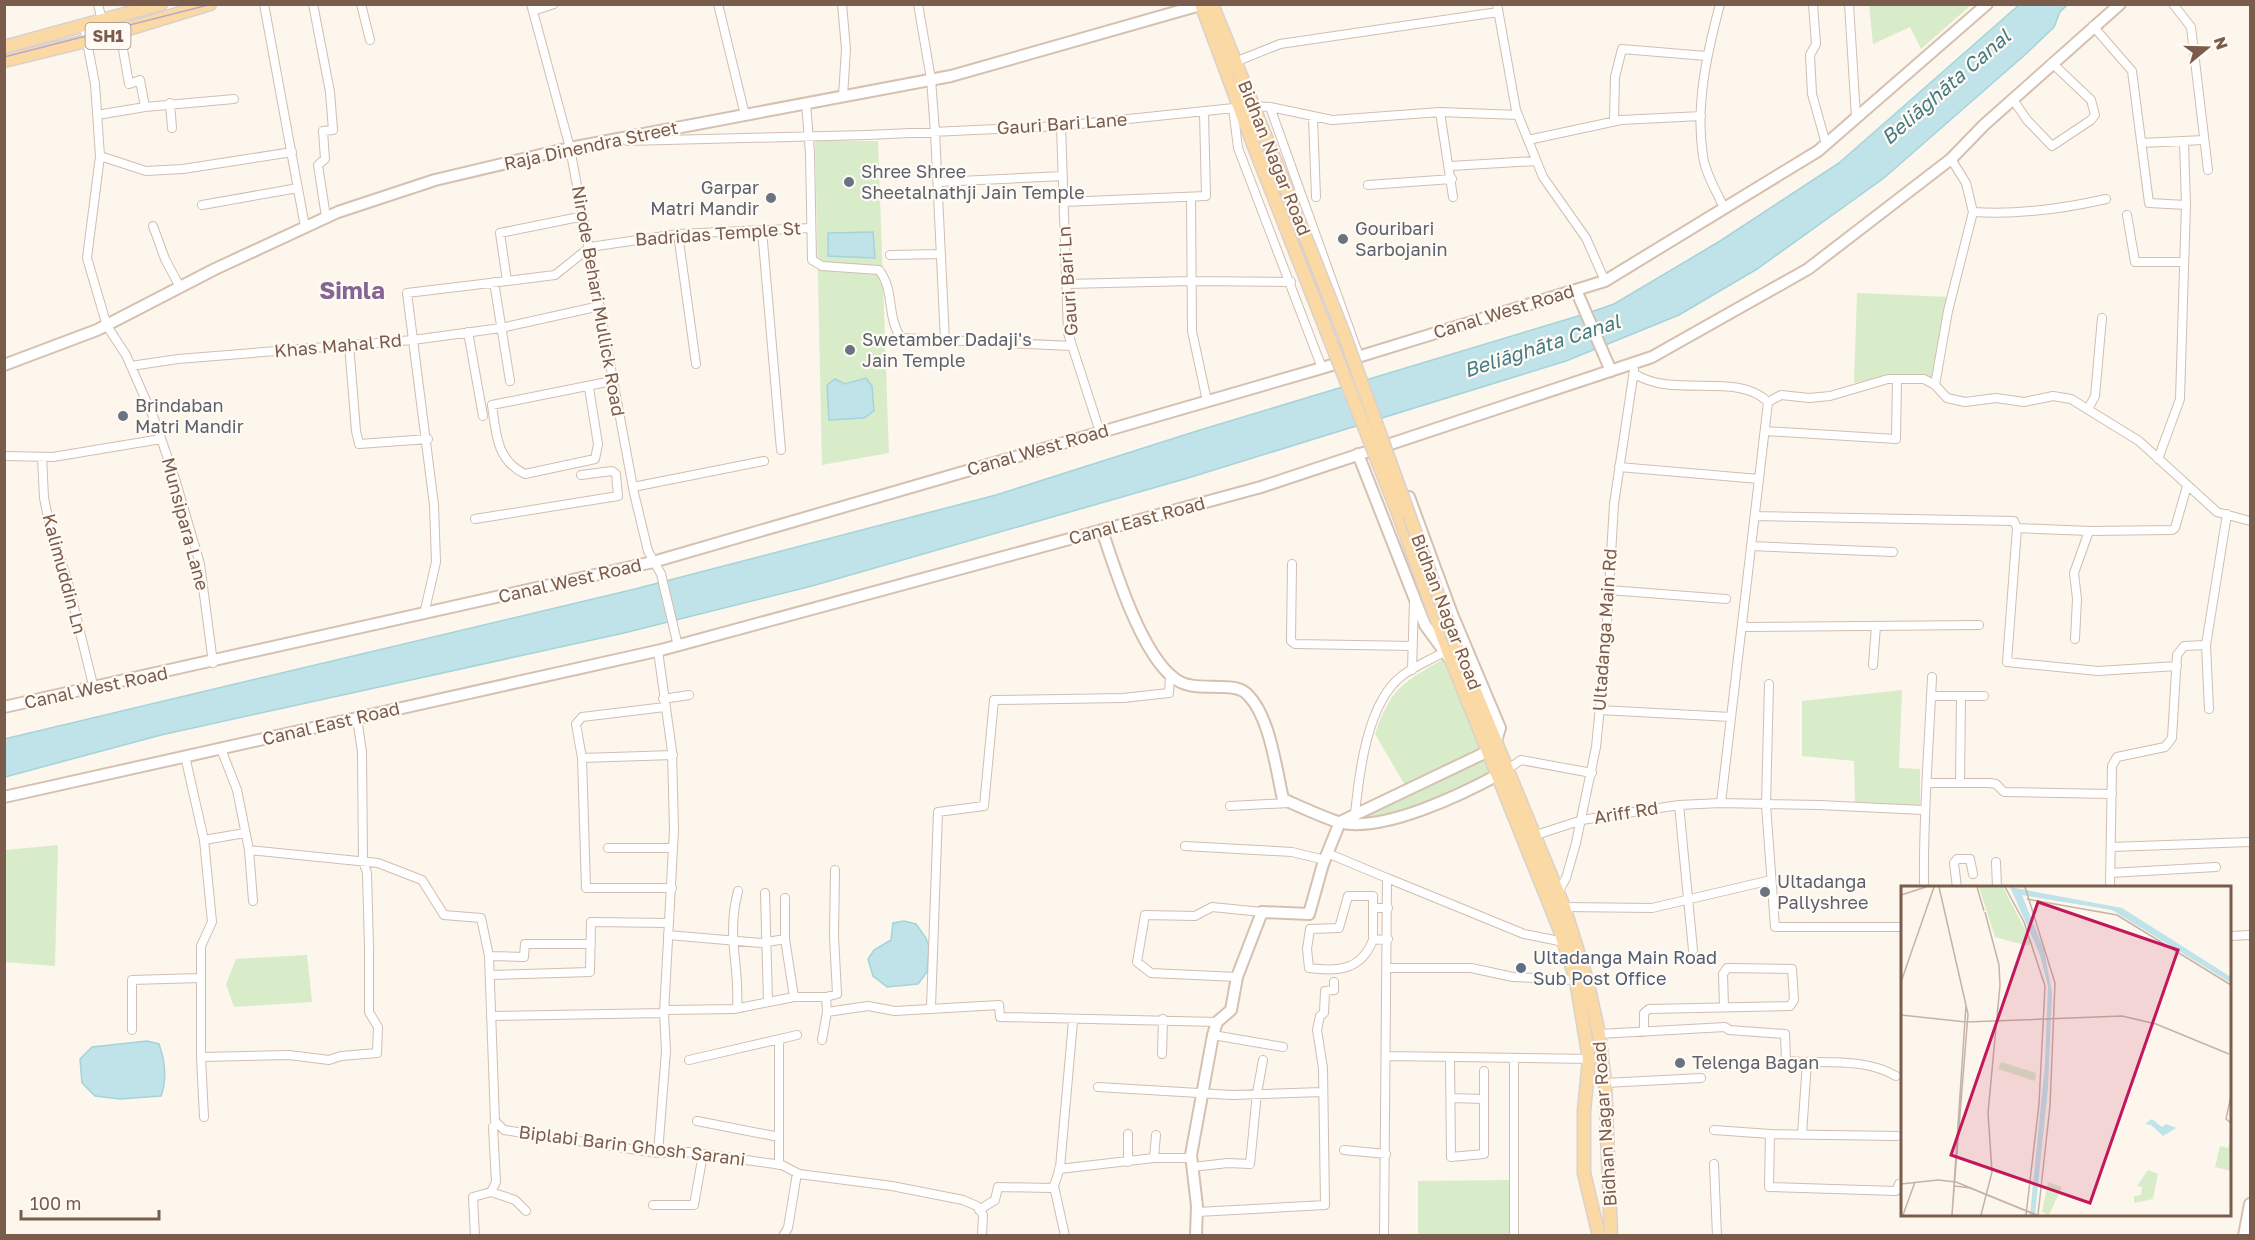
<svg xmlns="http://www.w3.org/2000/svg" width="2255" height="1240" font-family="'Golos Text',sans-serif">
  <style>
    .green { fill: #d8ecc9 }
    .water { fill: #bfe3e8; stroke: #a5d3da; stroke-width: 1.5 }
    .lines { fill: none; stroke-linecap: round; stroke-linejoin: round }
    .street-casing { stroke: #d1beb0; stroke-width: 10 }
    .secondary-casing { stroke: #d6c0b0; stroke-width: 14 }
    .primary-casing { stroke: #dad1cd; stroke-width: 15 }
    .street { stroke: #fff; stroke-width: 8 }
    .secondary { stroke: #fff; stroke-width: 10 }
    .primary { stroke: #fbd9a5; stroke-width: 12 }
    .tram { stroke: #b9a8c9; stroke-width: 1.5 }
    .primary-bridge-casing { stroke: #dad1cd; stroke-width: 15; stroke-linecap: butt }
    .primary-bridge { stroke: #fbd9a5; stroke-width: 12 }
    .worship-dot { fill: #6b7280; stroke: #fffaf3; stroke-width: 2 }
    .service-dot { fill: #5c6f8a; stroke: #fffaf3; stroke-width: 2 }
    .labels { text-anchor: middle; stroke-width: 4.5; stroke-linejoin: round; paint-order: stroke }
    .shield { fill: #fffaf3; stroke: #a28b7f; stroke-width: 1.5 }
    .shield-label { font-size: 16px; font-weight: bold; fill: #7a5c4d }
    .street-label { font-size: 18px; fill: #7a5c4d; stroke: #fffaf3 }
    .worship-label { font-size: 18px; fill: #5b616d; stroke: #fffaf3; text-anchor: start }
    .service-label { font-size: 18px; fill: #4e5e75; stroke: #fffaf3; text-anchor: start }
    .water-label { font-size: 20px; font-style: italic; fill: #437c86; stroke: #fffaf3 }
    .district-label { font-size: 24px; font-weight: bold; fill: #846695; stroke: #fffaf3 }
    .inset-road { fill: none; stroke: #c5b3a7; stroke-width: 1.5 }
    .view { fill: #c2185b; fill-opacity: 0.15; stroke: #c2185b; stroke-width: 3 }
    .inset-edge { fill: none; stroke: #7a5c4d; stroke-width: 3 }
  </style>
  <rect width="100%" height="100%" fill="#fdf6ec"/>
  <path class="green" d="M 1869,5 L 1869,4 L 1971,5 L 1921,49 L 1910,27 L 1873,44 Z
    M 815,141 L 878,141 L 889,453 L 822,465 Z
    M 1857,293 L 1950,297 L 1943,316 L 1933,380 C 1911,367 1877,378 1854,383 Z
    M 1445,658 L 1486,750 L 1406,787 L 1375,734 C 1391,687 1404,682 1445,658 Z
    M 1902,690 L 1899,768 L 1920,769 L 1920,806 L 1855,804 L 1854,761 L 1802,756 L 1802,701 Z
    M 1489,756 L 1497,772 L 1412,811 L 1387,818 L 1349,821 Z
    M 58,845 L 55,966 L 5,962 L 5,850 Z
    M 307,955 L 312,1002 L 234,1007 L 226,984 L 236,959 Z
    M 1512,1180 L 1512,1235 L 1418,1235 L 1418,1181 Z"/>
  <path class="water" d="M 2019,5 L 2067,5 L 2060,12 L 2054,27 L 2027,53 L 1884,178 L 1757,269 L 1679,315 L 1566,361 L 1188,478 L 812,586 L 624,633 L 161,735 L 5,777 L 4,739 L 635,589 L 996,495 L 1200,430 L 1588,313 L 1614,304 L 1720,241 L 1839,163 Z
    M 873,232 L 875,258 L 828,256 L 828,233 Z
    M 866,378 L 872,386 L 874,411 L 864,418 L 829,420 L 827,385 L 835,379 L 845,384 Z
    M 904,921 L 916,924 L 926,938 L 929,947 L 927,972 L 918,984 L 887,987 L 873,976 L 868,959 L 874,950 L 891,940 L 893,923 Z
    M 147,1041 L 159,1044 C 165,1061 167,1080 161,1096 L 120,1099 L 95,1096 L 82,1083 L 80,1059 L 92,1047 Z"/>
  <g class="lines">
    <g class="street-casing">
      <path id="street" d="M 98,4 L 102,21
        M 264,4 L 305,227
        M 313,4 L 330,92 L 333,130 L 323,131 L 325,159 L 318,165 L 326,217
        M 361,4 L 370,40
        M 531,4 L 570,148 L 634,493 L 648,551 L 661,574 L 678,646
        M 718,4 L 745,115
        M 842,4 L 846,49 L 843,96
        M 918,4 L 931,79 L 935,132 L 945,341
        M 1497,4 L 1516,110 L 1543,177 L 1586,238 L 1605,281
        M 1720,4 C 1707,53 1695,106 1703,156 C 1705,173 1717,192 1724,208
        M 1813,4 L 1816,44 L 1810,55 L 1812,94 L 1826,144
        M 1849,4 L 1856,117
        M 2173,4 L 2191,27 L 2208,170
        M 533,11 L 554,4
        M 84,26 L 95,84 L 100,156 L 87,258 L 107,326 L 126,355 L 155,421 L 176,482 L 200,564 L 213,663
        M 2093,26 L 2132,71 L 2149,203 L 2186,205
        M 120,32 L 129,84 L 140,80 L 145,107 L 234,99
        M 1235,62 L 1280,44 L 1498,12
        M 2014,101 L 2027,120 L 2052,146 L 2091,120 L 2095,115 L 2091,100 L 2052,63
        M 170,103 L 172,128
        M 806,103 L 810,153 L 812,260 L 822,266 L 879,270 C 895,290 886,316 901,338 L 1072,346
        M 1270,107 L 1359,356
        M 1233,108 L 1238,148 L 1322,368
        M 1440,112 L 1453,197
        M 97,115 L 145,107
        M 1313,118 L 1316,197
        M 1614,121 L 1615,77 L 1622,49 L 1706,56
        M 1061,126 L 1068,333 L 1100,432
        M 1528,140 L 1621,120 L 1701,116
        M 627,141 L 867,135 L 1061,126 L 1253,106 L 1270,107 L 1332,120 L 1440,112 L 1518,115
        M 2141,143 L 2204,140
        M 100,156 L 146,171 L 183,169 L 292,152
        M 1450,166 L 1536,161
        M 938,182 L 1063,176
        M 1368,185 L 1452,179
        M 1191,197 L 1192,331 L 1207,401
        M 1063,202 L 1206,196 L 1204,113
        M 202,205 L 298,188
        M 1973,212 C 2018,215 2062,209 2106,199
        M 2127,215 L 2135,262 L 2184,262
        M 584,216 L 500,233 L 507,281 L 407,293 L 413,340 L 501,328 L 600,306
        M 153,226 L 165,259 L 180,287
        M 762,230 L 781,450
        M 678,234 L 696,364
        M 890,255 L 941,254
        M 507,281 L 555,275 L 590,247 L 678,234 L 810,228
        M 494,282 L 510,381
        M 1066,284 L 1191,281 L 1291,282
        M 468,332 L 483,416
        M 349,344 L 356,431 L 359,444 L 428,439
        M 131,366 L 178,359 L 413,340 L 434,505 L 436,562 L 424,614
        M 1635,374 C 1674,399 1737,371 1768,402 L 1781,395 L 1809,398 L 1830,396 L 1888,379 L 1924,379 L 1935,385 L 1947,398 L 1965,402 L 1996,398 L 2024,402 L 2053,396 L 2071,399 L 2139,441 L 2217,512 L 2250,521
        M 1935,385 L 1948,311 L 1973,212 L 1966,183 L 1951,159
        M 589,388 L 598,444 L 595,459 L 525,474 C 496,460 496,433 492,405 L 612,381
        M 2088,409 L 2095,396 L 2102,318
        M 1765,431 L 1896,439 L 1897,379
        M 4,456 L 53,457 L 161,439
        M 42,457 L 44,498 L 50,527 L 67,579 L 94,689
        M 2158,459 L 2180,399 L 2186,205 L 2184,143
        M 1619,467 L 1759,479
        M 633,487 L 764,461
        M 1755,516 L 2014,521 L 2017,528 L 2007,662 L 2098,671 L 2177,666
        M 475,519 L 618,496 L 616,474 L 612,471 L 581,475
        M 2017,528 L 2089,531 L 2172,530 L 2175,528 L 2187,486
        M 1751,546 L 1893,552
        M 1292,564 L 1291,641 L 1295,644 L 1413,646
        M 1609,590 L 1726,599
        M 1742,627 L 1979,625
        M 2075,639 L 2077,599 L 2074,573 L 2089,531
        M 1873,665 L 1876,626
        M 1412,670 L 1414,601
        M 1769,684 L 1766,805 L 1775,927 L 1902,927
        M 1931,696 L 1984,696
        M 663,699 L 689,695
        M 665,707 L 582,717 L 576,724 L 582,758 L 586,888 L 672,888
        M 2209,709 L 2206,645 L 2227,514
        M 1600,710 L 1731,717
        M 221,749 L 237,790 L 249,850 L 378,863 L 422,880 L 444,915 L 481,918 L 489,956 L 495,1121 L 504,1130 L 658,1153 L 689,1152 L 746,1160 L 782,1165 L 799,1174 L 892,1186 L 963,1200 L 977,1206 L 983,1215 L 982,1236
        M 185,756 L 204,840
        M 582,758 L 673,755
        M 1508,769 L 1521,760 L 1592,773
        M 1928,783 L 1990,783 L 1996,784 L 2004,792 L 2112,794
        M 1960,783 L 1961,696
        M 1721,803 L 1768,402
        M 1679,805 L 1693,950
        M 1230,806 L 1289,803
        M 1355,814 C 1359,774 1367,701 1403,675 C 1415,666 1430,660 1444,652
        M 245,833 L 204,840 L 212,922 L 201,946 L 201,1057 L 289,1055 L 329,1060 L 341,1056 L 377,1053 L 378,1027 L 369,1012 L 369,947 L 367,873 L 363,861 L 362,752 L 357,718
        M 1533,836 L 1582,820 L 1679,805 L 1721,803 L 1819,805 L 1923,810
        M 1185,846 L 1292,852 L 1325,860
        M 2111,847 L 2250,842
        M 608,848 L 673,848
        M 249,850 L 253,901
        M 1327,853 L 1387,878 L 1384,1236
        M 1996,862 L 1997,888
        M 2110,873 L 2216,867
        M 1387,878 L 1524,934 L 1564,942
        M 1924,883 C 1923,814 1929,746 1932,677
        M 1957,888 L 1954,863 L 1957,859 L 1970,859 L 1973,874
        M 2110,888 L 2112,766 L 2117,757 L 2165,747 L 2172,738 L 2177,655 L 2184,646 L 2206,645
        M 765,893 L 768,1002
        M 1558,893 L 1566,878 L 1576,843 L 1596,747 L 1605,656 L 1614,504 L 1634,370
        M 785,898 L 785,939 L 794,997
        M 1564,907 L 1652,908 L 1771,880
        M 1373,908 L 1373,940
        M 1388,908 L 1373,908 L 1373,896 L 1348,896 L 1339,928 L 1310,929 L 1307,949 L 1309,968 C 1339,972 1361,970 1373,940 L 1388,939
        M 668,935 L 761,943 L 785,939
        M 2230,936 L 2250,935
        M 489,956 L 524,957 L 525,944 L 591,944
        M 1388,968 L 1471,968 L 1513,977 L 1576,980
        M 490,975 L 590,972 L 591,922 L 669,923
        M 1237,977 L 1151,973 L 1137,962 L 1145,915 L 1195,916 L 1212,907 L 1262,912
        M 931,1007 L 938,812 L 984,806 L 994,700 L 1123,698 L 1169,693 L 1170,675
        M 737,1008 C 740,965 726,938 738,891
        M 664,1010 L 734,1009 L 794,997 L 826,997 L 837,994 L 834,936 L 835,870
        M 827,1012 L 868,1006 L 895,1011 L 999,1005 L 1000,1017 L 1217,1022
        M 491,1016 L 664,1013
        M 132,1030 L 132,980 L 200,978
        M 1644,1032 L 1644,1013 L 1649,1009 L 1790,1006 L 1794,1000 L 1792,969 L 1727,968 L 1723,974 L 1724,1007
        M 1599,1034 L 1725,1027 L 1729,1030 L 1785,1034 L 1786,1061 C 1824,1064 1863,1057 1896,1076
        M 1213,1035 L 1283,1047
        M 822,1040 L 827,1012 L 826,997
        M 1162,1054 L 1163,1019
        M 1387,1056 L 1592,1059
        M 201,1057 L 204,1117
        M 1450,1058 L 1451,1157 L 1484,1154 L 1484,1099 L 1451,1098
        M 689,1060 L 797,1035
        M 1514,1060 L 1514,1236
        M 1484,1071 L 1484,1099
        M 1605,1083 L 1701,1078
        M 1098,1087 L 1232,1095 L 1322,1092
        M 697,1121 L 779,1137
        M 1714,1130 L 1770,1134 L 1769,1187 L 1896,1191 L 1899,1184
        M 1770,1134 L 1897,1136
        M 1802,1134 L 1807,1062
        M 1344,1150 L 1386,1154
        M 658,1153 L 666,1051 L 664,1013 L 674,830 L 672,751 L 658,651
        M 1154,1158 L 1156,1135
        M 1128,1162 L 1128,1134
        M 1714,1164 L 1717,1236
        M 779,1165 L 779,1039
        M 1192,1167 L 1228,1163 L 1250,1164 L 1257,1093 L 1263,1060
        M 1059,1169 L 1154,1158 L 1191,1158
        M 1054,1186 L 1065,1236
        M 491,1192 L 515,1200 L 526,1211
        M 653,1205 L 694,1205 L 703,1154
        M 979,1210 L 995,1200 L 998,1187 L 1050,1188 L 1054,1186 L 1060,1168 L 1073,1021
        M 1197,1212 L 1325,1205 L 1323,1068 L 1317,1030 L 1320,1016 L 1324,1013 L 1325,991 L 1334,990 L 1334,982
        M 475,1236 L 473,1197 L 491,1192 L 496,1182 L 493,1127
        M 783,1236 L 788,1228 L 797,1173"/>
    </g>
    <g class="secondary-casing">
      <path id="secondary" d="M 1576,290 L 1611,371
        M 4,365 L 97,330 L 215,269 L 338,212 L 435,180 L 570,148 L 951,76 L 1204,4
        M 1358,454 L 1425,625 L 1449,658
        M 1409,497 L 1452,614 L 1500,728 L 1496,741
        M 1102,530 C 1115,570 1141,653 1174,678 C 1187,689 1207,686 1223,687 C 1231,687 1242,688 1248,695 C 1270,717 1276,769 1283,799 C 1301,807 1320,816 1338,822 C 1382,834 1465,793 1503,772
        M 4,707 L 653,562 L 1322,368 L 1605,281 L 1818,151 L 1987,4
        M 4,797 L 661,650 L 1261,487 L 1652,357 L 1808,269 L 1951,159 L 1984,125 L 2120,4
        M 1196,1236 L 1197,1206 L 1191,1155 L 1213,1035 L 1217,1022 L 1231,1010 L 1237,977 L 1262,912 L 1309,914 L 1323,864 L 1340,822 L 1495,748
        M 2244,1236 L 2250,1204"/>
    </g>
    <g class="primary-casing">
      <path id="primary" d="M 1201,4 L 1253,144
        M 1212,4 L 1265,135
        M 4,47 L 161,4
        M 4,61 L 102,37 L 210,4
        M 1398,513 L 1452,662 L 1559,928 L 1576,980 L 1589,1059 L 1584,1111 L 1584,1173 L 1599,1236
        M 1456,645 L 1564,907 L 1587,980 L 1599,1034 L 1605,1083 L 1611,1236"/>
    </g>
    <use href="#street" class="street"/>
    <use href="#secondary" class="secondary"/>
    <use href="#primary" class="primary"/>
    <path class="tram" d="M 4,57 L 212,4"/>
    <g class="primary-bridge-casing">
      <path id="primary-bridge" d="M 1265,135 L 1344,334 L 1456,645
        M 1253,144 L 1398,513"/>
    </g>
    <use href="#primary-bridge" class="primary-bridge"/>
  </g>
  <g class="worship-dot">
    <circle cx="849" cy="182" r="6"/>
    <circle cx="771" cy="198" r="6"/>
    <circle cx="1343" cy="239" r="6"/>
    <circle cx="850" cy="350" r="6"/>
    <circle cx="123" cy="416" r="6"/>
    <circle cx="1765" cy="892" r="6"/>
    <circle cx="1680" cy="1063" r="6"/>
  </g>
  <circle class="service-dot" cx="1521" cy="968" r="6"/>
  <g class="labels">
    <rect class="shield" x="85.5" y="23" width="45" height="26" rx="4.5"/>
    <g class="shield-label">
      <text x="108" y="42">SH1</text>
    </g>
    <g class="street-label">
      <text transform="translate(1062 124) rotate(-4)" y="6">Gauri Bari Lane</text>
      <text transform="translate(591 146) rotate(-12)" y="6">Raja Dinendra Street</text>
      <text transform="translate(1274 158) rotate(68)" y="6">Bidhan Nagar Road</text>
      <text transform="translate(718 234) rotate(-4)" y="6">Badridas Temple St</text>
      <text transform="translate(1068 281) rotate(-94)" y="6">Gauri Bari Ln</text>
      <text transform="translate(598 301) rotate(80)" y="6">Nirode Behari Mullick Road</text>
      <text transform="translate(1504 312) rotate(-17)" y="6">Canal West Road</text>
      <text transform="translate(338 346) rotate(-5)" y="6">Khas Mahal Rd</text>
      <text transform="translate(1038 450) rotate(-16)" y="6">Canal West Road</text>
      <text transform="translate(1137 521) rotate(-15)" y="6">Canal East Road</text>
      <text transform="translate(185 524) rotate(75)" y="6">Munsipara Lane</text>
      <text transform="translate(64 574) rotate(75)" y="6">Kalimuddin Ln</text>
      <text transform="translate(570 581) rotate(-13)" y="6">Canal West Road</text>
      <text transform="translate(1446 612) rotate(69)" y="6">Bidhan Nagar Road</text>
      <text transform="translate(1605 630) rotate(-86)" y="6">Ultadanga Main Rd</text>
      <text transform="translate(96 688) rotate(-12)" y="6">Canal West Road</text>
      <text transform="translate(331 724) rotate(-13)" y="6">Canal East Road</text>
      <text transform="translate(1626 813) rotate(-9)" y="6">Ariff Rd</text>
      <text transform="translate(1605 1124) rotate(-94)" y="6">Bidhan Nagar Road</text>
      <text transform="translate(632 1146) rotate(7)" y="6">Biplabi Barin Ghosh Sarani</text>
    </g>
    <g class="worship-label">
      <text x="861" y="178">Shree Shree<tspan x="861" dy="21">Sheetalnathji Jain Temple</tspan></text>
      <text x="759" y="194" text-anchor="end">Garpar<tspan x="759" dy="21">Matri Mandir</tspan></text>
      <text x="1355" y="235">Gouribari<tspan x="1355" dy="21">Sarbojanin</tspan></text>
      <text x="862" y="346">Swetamber Dadaji's<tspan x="862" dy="21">Jain Temple</tspan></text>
      <text x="135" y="412">Brindaban<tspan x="135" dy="21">Matri Mandir</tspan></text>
      <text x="1777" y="888">Ultadanga<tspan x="1777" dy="21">Pallyshree</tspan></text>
      <text x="1692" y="1069">Telenga Bagan</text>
    </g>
    <g class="service-label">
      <text x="1533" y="964">Ultadanga Main Road<tspan x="1533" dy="21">Sub Post Office</tspan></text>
    </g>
    <g class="water-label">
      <text transform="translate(1946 87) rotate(-41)" y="7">Beliāghāta Canal</text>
      <text transform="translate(1542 346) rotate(-18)" y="7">Beliāghāta Canal</text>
    </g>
    <g class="district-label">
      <text x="352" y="299">Simla</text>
    </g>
  </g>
  <g transform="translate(1901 886)">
    <rect width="330" height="330" fill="#fdf6ec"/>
    <path d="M 78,1 L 102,1 L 130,55 L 127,60 L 94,51 ZM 100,176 L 135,187 L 134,195 L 97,183 ZM 330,250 L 330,285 L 314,281 L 319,260 L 327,262 ZM 247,284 L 257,288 L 252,313 L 233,317 L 233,310 L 240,309 L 241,301 L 236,300 ZM 147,296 L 161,301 L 148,329 L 141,326 Z" fill="#d8ecc9"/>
    <path d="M 109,1 L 221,22 L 330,91 L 330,97 L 211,24 L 121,9 L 143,64 L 151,107 L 147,201 L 134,329 L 129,329 L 144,177 L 147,100 L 139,69 ZM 251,233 L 261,241 L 265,238 L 275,242 L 262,250 L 250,239 L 244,238 Z" fill="#bfe3e8"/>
    <path class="inset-road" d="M 38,1 L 65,119 L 51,329M 38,1 L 67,128 L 51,329M 76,1 L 83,25M 104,1 L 123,36 L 144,100 L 138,218 L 125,329M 124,1 L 154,97 L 149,220 L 137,329M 0,9 L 25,1M 126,13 L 216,29 L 330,99M 0,96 L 33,1M 0,129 L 65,136 L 221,130 L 255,138 L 328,168M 330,210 L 325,233 L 330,237M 0,298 L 37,294 L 55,296 L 136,329M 54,300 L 69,302 L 135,329M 2,329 L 14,296M 80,329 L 91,286 L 87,227 L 99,99 L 98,79 L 84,26"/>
    <path class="view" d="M 137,16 L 277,64 L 189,317 L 50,269 Z"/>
    <rect width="330" height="330" class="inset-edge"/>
  </g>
  <rect width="2255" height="1240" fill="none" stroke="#7a5c4d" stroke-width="12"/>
  <g transform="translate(2207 48) rotate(71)" stroke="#fffaf3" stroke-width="4.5" paint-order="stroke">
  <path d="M0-4.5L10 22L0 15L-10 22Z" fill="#7a5c4d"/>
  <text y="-9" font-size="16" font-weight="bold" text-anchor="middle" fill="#7a5c4d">N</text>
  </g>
  <path d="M21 1210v9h138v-9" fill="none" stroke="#7a5c4d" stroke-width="3"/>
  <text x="30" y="1210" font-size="18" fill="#7a5c4d" stroke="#fffaf3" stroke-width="4.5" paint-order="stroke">100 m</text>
</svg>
